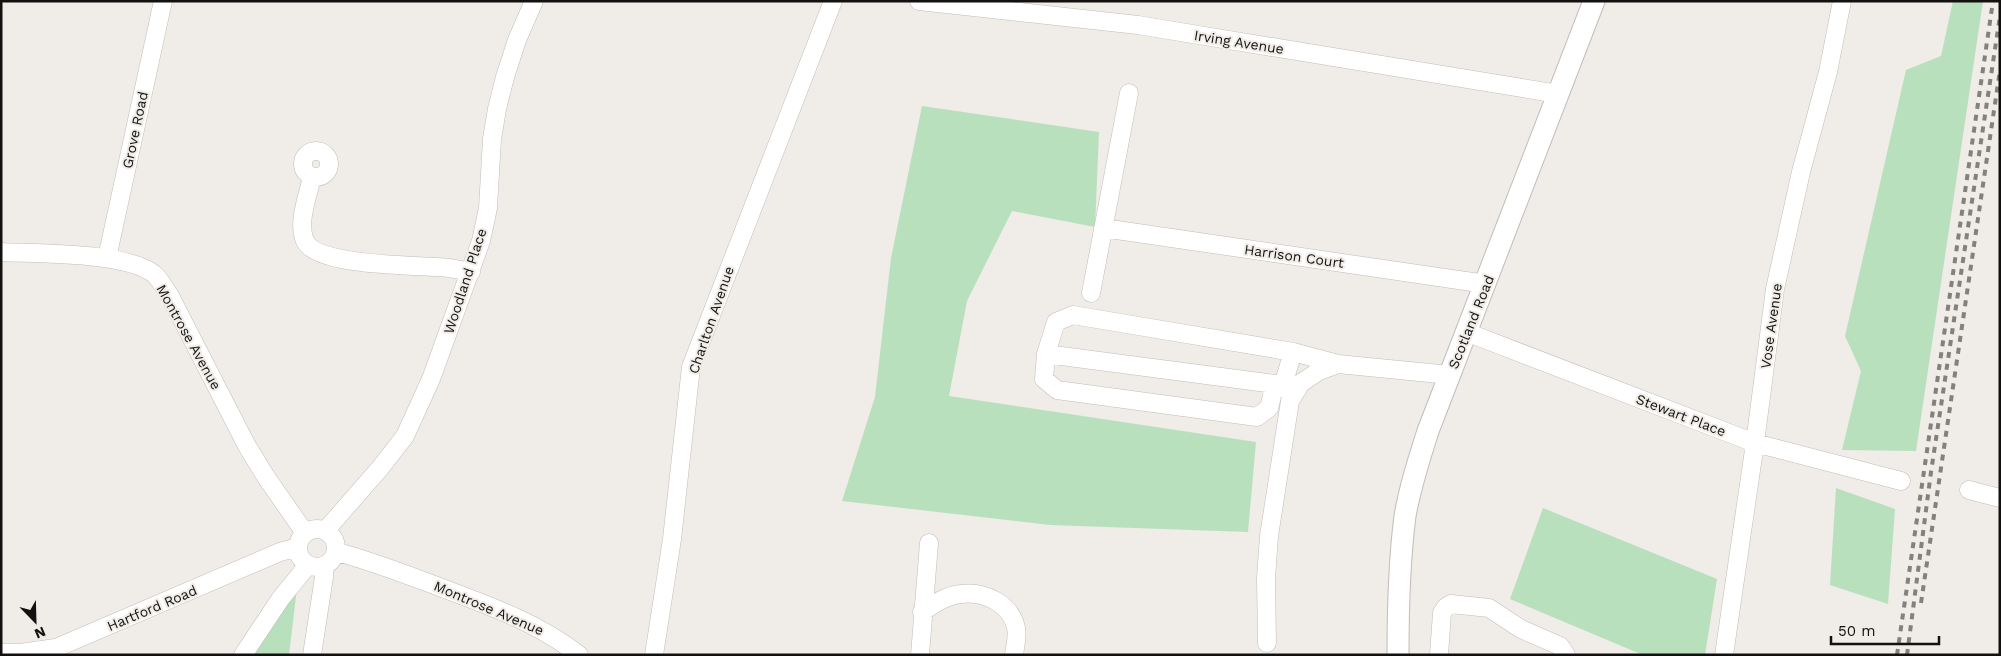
<svg xmlns="http://www.w3.org/2000/svg" width="2001" height="656" font-family="'Work Sans',sans-serif">
  <style>
    .green { fill: #b8e0bc }
    .lines { fill: none; stroke-linecap: round; stroke-linejoin: round }
    .minor-casing { stroke: #c1bdb9; stroke-width: 19 }
    .major-casing { stroke: #c1bdb9; stroke-width: 23 }
    .minor { stroke: #fff; stroke-width: 18 }
    .major { stroke: #fff; stroke-width: 21 }
    .rail { stroke: #83807d; stroke-width: 4; stroke-dasharray: 6 6; stroke-linecap: butt }
    .labels { text-anchor: middle; stroke-width: 4; stroke-linejoin: round; paint-order: stroke }
    .street-label { font-size: 14px; fill: #131110; stroke: #f0ece7 }
  </style>
  <rect width="100%" height="100%" fill="#f0ece7"/>
  <path class="green" d="M 1953,1 L 1983,1 L 1916,451 L 1842,450 L 1861,371 L 1845,336 L 1906,70 L 1941,56 Z
    M 922,106 L 1099,132 L 1095,227 L 1012,211 L 967,301 L 949,396 L 1256,442 L 1248,532 L 1050,525 L 842,501 L 875,397 L 891,258 Z
    M 1836,488 L 1895,509 L 1888,604 L 1830,585 Z
    M 1543,508 L 1717,579 L 1705,655 L 1643,655 L 1510,599 Z
    M 297,588 L 289,655 L 253,655 Z"/>
  <g class="lines">
    <g class="minor-casing">
      <path id="minor" d="M 919,1 L 1138,25 L 1558,94
        M303 164a13 13 0 1 1 26 0a13 13 0 1 1-26 0Z
        M 312,177 C 308,196 297,222 305,241 C 317,266 410,265 437,267 C 448,267 459,270 471,272
        M 1103,228 L 1486,284
        M 1,252 C 38,254 126,252 154,274 C 160,279 165,289 170,296 L 247,446 L 266,477 L 305,533
        M 107,258 L 163,1
        M 1091,293 L 1129,93
        M 1466,332 L 1755,443 L 1901,481
        M 1293,352 L 1283,385 L 1273,392 L 1269,408 L 1257,417 L 1057,390 L 1044,379 L 1046,354 L 1056,322 L 1073,315 L 1293,352 L 1338,364
        M 1046,354 L 1283,385 L 1288,387
        M 1969,490 L 2000,498
        M298 548a19 19 0 1 1 38 0a19 19 0 1 1-38 0Z
        M 326,530 L 381,467 L 405,436 L 431,379 L 481,241 L 488,208 L 492,139 L 497,109 L 505,77 L 517,40 L 534,1
        M 337,552 C 372,561 407,575 442,588 C 490,606 538,623 579,655
        M 922,612 C 934,604 947,595 961,594 C 985,591 1011,604 1016,628 C 1018,636 1015,646 1014,655
        M 1267,643 L 1266,578 L 1269,536 L 1290,401 L 1301,383 L 1319,371 L 1338,364 L 1450,375
        M 1,653 L 20,653 L 56,648 L 280,552 L 298,547
        M 243,655 L 281,598 L 308,565
        M 312,655 L 324,577 L 324,566
        M 654,655 L 672,539 L 691,367 L 833,1
        M 920,655 L 929,543
        M 1439,655 L 1442,613 L 1446,607 L 1451,604 L 1489,608 L 1521,629 L 1560,646 L 1566,655
        M 1724,655 L 1755,443 L 1775,289 L 1801,172 L 1828,72 L 1842,1"/>
    </g>
    <g class="major-casing">
      <path id="major" d="M 1398,655 C 1398,609 1399,562 1405,516 C 1410,487 1419,459 1428,431 L 1594,1"/>
    </g>
    <use href="#minor" class="minor"/>
    <use href="#major" class="major"/>
    <path class="rail" d="M 1921,603 L 2000,70
      M 1897,655 L 1993,1
      M 1907,655 L 1931,472 L 2000,16"/>
  </g>
  <g class="labels">
    <g class="street-label">
      <text transform="translate(1239 42) rotate(9)" y="5">Irving Avenue</text>
      <text transform="translate(135 130) rotate(-78)" y="5">Grove Road</text>
      <text transform="translate(1294 256) rotate(8)" y="5">Harrison Court</text>
      <text transform="translate(465 281) rotate(-72)" y="5">Woodland Place</text>
      <text transform="translate(711 320) rotate(-71)" y="5">Charlton Avenue</text>
      <text transform="translate(1471 322) rotate(-68)" y="5">Scotland Road</text>
      <text transform="translate(1771 326) rotate(-82)" y="5">Vose Avenue</text>
      <text transform="translate(189 337) rotate(61)" y="5">Montrose Avenue</text>
      <text transform="translate(1681 415) rotate(21)" y="5">Stewart Place</text>
      <text transform="translate(152 608) rotate(-23)" y="5">Hartford Road</text>
      <text transform="translate(489 608) rotate(23)" y="5">Montrose Avenue</text>
    </g>
  </g>
  <rect width="2001" height="656" fill="none" stroke="#131110" stroke-width="5"/>
  <g transform="translate(35 621) rotate(157)" stroke="#f0ece7" stroke-width="4" paint-order="stroke">
  <path d="M0-4L9 19L0 12L-9 19Z" fill="#131110"/>
  <text y="-8" font-size="14" font-weight="bold" text-anchor="middle" fill="#131110">N</text>
  </g>
  <path d="M1831 636v8h108v-8" fill="none" stroke="#131110" stroke-width="2.5"/>
  <text x="1838" y="636" font-size="15" fill="#131110" stroke="#f0ece7" stroke-width="4" paint-order="stroke">50 m</text>
</svg>
